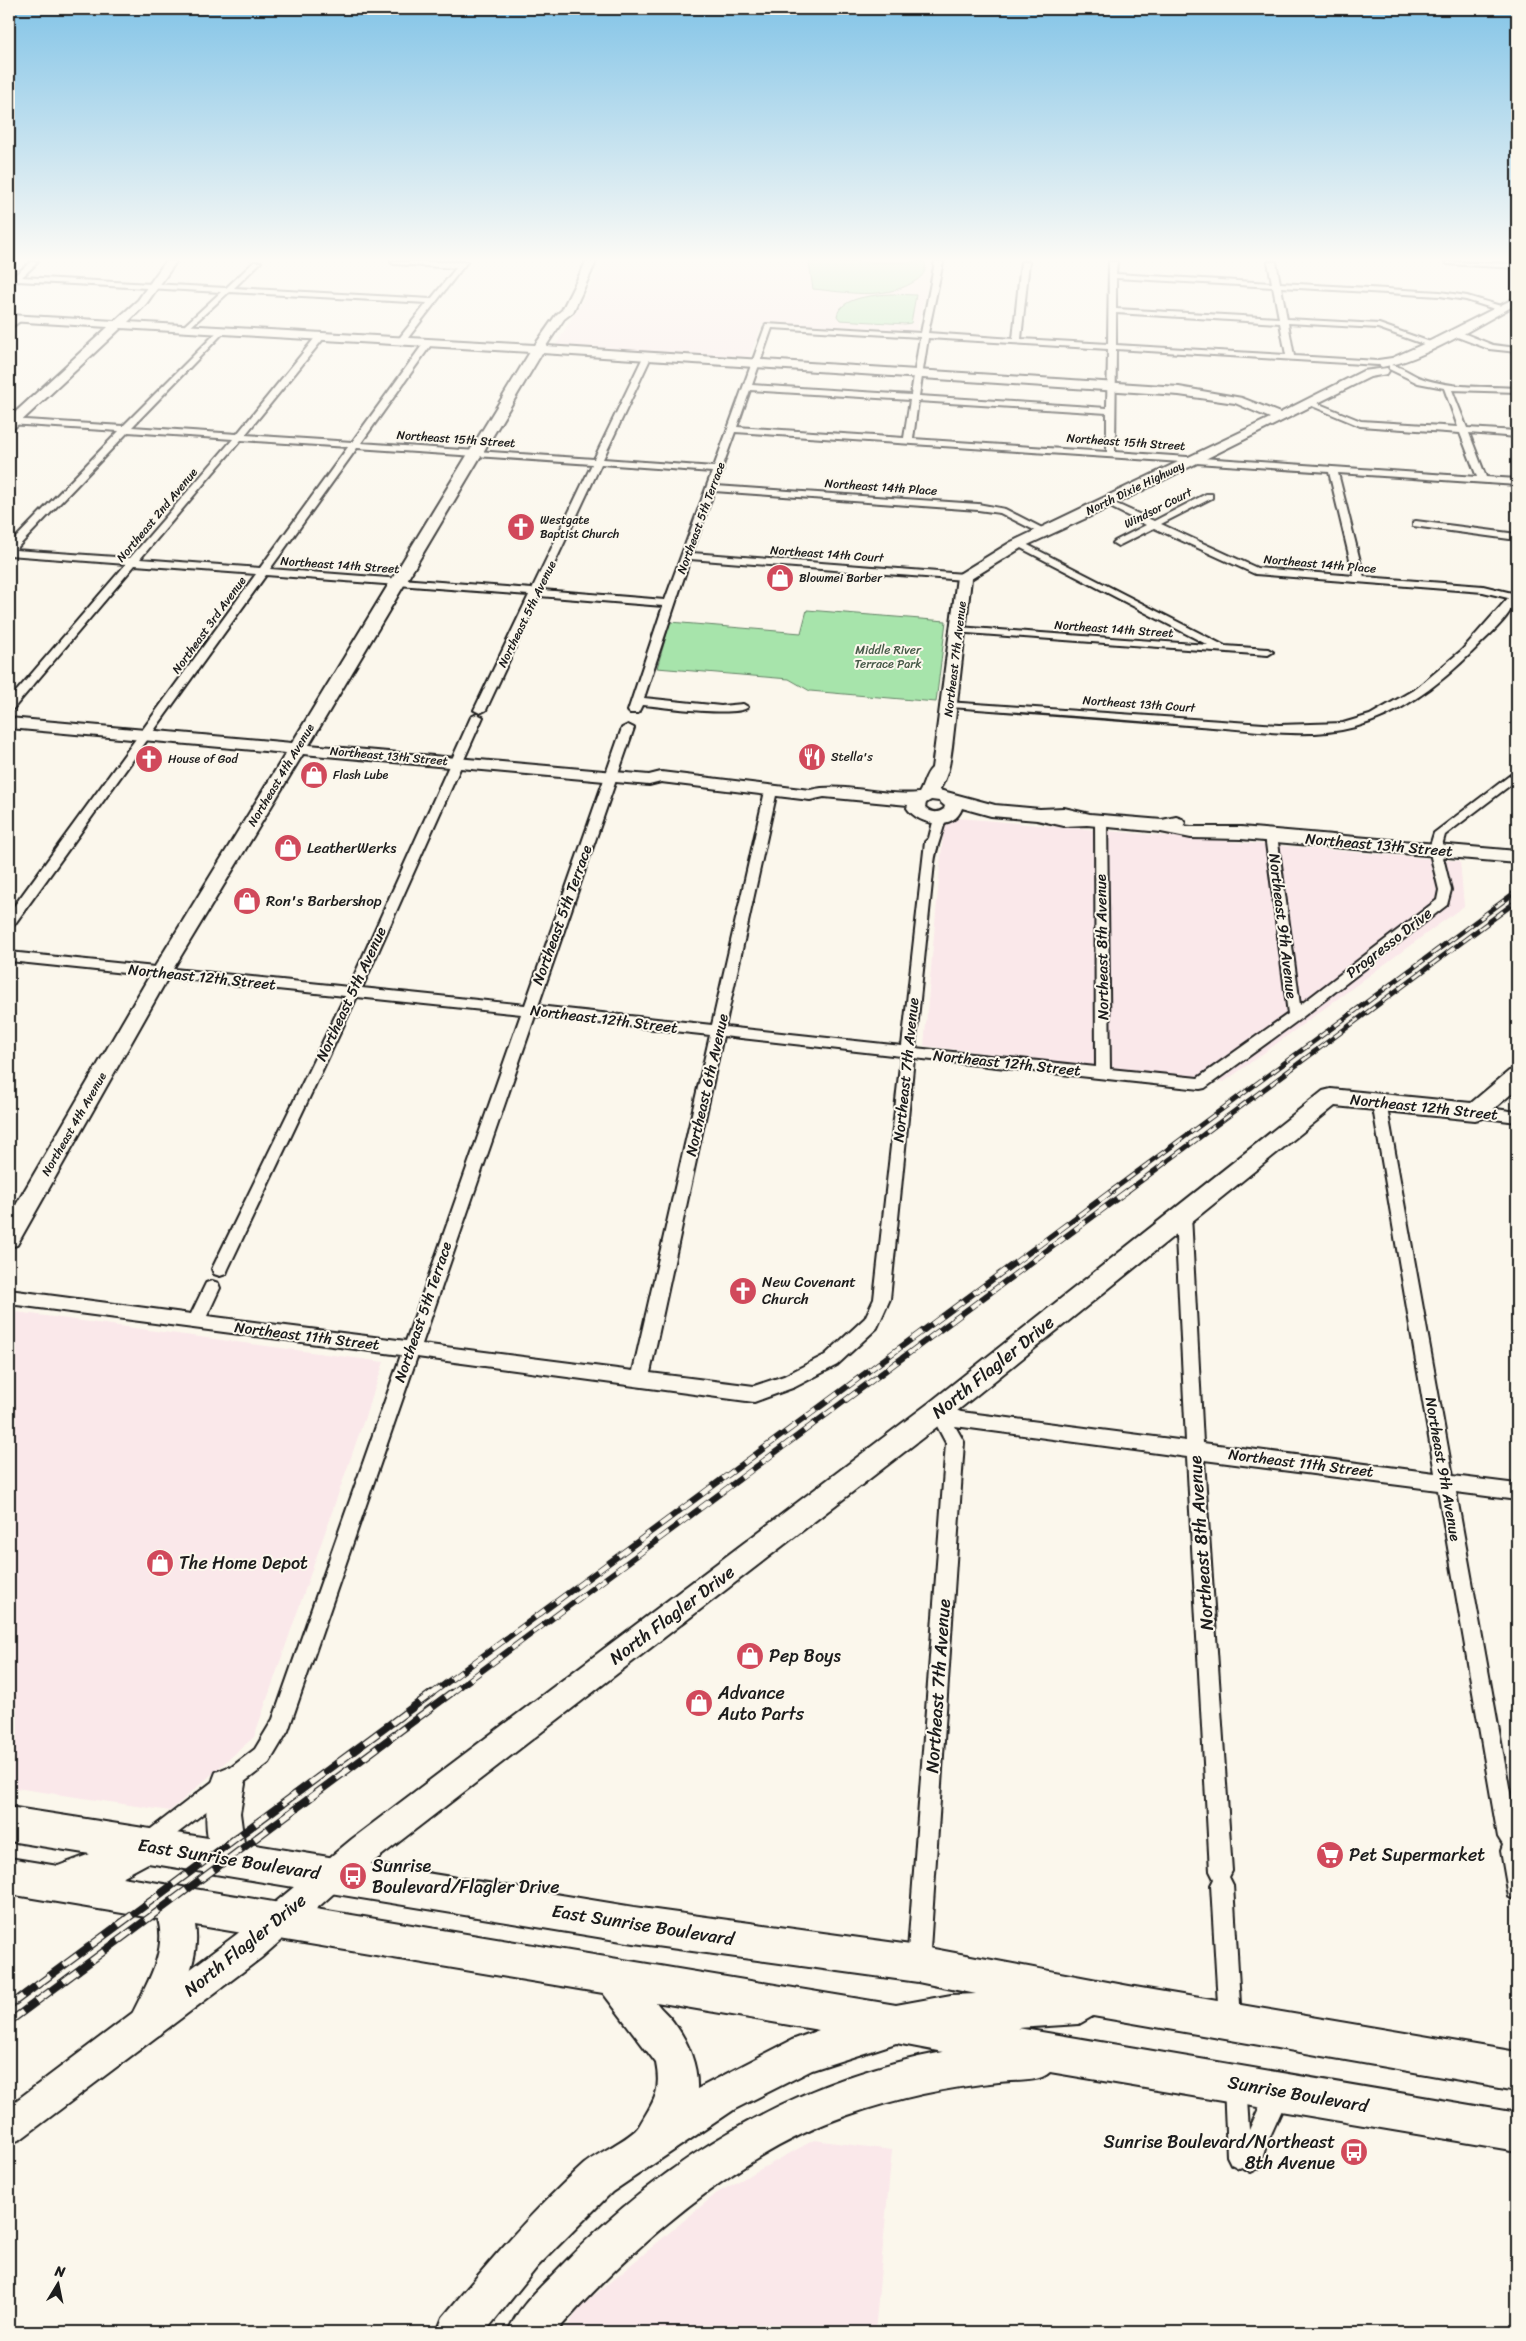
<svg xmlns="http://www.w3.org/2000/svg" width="1526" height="2341" font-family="Sriracha,sans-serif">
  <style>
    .built { fill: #fae8ea }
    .green { fill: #a7e4ab; stroke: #628064 }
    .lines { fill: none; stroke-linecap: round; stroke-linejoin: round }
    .street-casing { stroke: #1c1c1c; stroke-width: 4 }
    .secondary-casing { stroke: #1c1c1c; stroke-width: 4 }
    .primary-casing { stroke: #1c1c1c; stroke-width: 4 }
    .street { fill: #fbf7ec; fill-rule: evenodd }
    .secondary { fill: #fbf7ec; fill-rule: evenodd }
    .primary { fill: #fbf7ec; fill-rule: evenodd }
    .rail-far2-casing { stroke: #1c1c1c; stroke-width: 5 }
    .rail-far1-casing { stroke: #1c1c1c; stroke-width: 6 }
    .rail-casing { stroke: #1c1c1c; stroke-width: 8 }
    .rail-far2 { stroke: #fbf7ec; stroke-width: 3; stroke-dasharray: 10; stroke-linecap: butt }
    .rail-far1 { stroke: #fbf7ec; stroke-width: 4.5; stroke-dasharray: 13; stroke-linecap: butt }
    .rail { stroke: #fbf7ec; stroke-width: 5.5; stroke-dasharray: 17; stroke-linecap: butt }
    .labels { text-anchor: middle; stroke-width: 4; stroke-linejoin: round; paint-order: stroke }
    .far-street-label { font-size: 12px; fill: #1c1c1c; stroke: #fbf7ec }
    .far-poi-label { font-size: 12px; fill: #1c1c1c; stroke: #fbf7ec; text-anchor: start }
    .far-park-label { font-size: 12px; fill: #465847; stroke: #fbf7ec }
    .street-label { font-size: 15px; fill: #1c1c1c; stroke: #fbf7ec }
    .poi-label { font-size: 15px; fill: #1c1c1c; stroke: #fbf7ec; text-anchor: start }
    .near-street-label { font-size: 18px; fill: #1c1c1c; stroke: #fbf7ec }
    .near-poi-label { font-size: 18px; fill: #1c1c1c; stroke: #fbf7ec; text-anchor: start }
  </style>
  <rect width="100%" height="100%" fill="#fbf7ec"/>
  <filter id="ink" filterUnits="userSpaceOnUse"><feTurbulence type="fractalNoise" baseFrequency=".02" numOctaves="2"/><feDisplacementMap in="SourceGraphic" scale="10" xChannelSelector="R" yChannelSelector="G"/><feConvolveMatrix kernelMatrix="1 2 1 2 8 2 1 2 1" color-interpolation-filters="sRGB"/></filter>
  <g filter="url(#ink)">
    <path class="built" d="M 604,262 L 933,262 L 916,333 L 763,323 L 749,358 L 555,347 Z
      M 959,818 L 1460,861 L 1464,906 L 1224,1082 L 924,1046 L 944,823 Z
      M 9,1311 L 384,1362 L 254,1737 L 170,1811 L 9,1787 Z
      M 814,2140 L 892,2150 L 875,2332 L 564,2332 L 580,2307 L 717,2193 Z"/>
    <path class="green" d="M 809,262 L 925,262 C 927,273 921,278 912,283 C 882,300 846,292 813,289 Z
      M 891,294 L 916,295 L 911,323 L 905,324 L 840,320 L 837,316 C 840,297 875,295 891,294 Z
      M 807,610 L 946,621 L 936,702 L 810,691 L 789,679 L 657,668 L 670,622 L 801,633 Z"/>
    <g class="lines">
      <g class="street-casing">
        <path id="street" d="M 31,262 L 38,262 L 22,277 L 226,288 L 254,262 L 261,262 L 234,288 L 431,299 L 456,268 L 394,264 L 391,262 L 467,262 L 404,343 L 401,343 L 397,341 L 427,303 L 229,292 L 188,329 L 185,329 L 185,325 L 221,292 L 17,281 L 9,284 L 9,280 Z
          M 935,262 L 943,262 L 928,333 L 1013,339 L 1021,262 L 1029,262 L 1021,339 L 1108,344 L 1109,262 L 1117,262 L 1116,274 L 1272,283 L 1268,262 L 1276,262 L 1280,283 L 1440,292 L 1467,296 L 1504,307 L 1505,309 L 1501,311 L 1466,300 L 1440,296 L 1281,287 L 1287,319 L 1379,324 L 1436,344 L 1429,346 L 1378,328 L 1288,323 L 1294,356 L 1378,361 L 1382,363 L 1378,365 L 1116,349 L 1115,452 L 1477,477 L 1460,433 L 1360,426 L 1305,403 L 1312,401 L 1361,421 L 1458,427 L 1444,388 L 1418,383 L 1389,369 L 1389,365 C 1399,364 1412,375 1421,378 C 1451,389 1486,386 1517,388 L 1517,392 L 1452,390 L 1467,428 L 1517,431 L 1517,437 L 1469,433 L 1486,477 L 1517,479 L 1517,485 L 1338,473 L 1364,577 L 1483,586 L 1512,593 L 1517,590 C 1518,611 1491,633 1477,647 C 1443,682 1402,714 1355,727 C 1306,740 1250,729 1200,726 C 1117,719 1034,713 951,707 L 947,706 L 947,702 L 1279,725 L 1343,723 L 1370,715 L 1417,688 L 1462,650 L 1508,598 L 1483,592 L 1255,574 L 1154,528 L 1118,546 L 1113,543 L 1115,541 L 1146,525 L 1102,503 L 1110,501 L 1154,521 L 1206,494 L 1212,494 L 1212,498 L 1161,524 L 1257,568 L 1354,576 L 1329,472 L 735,432 L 722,468 L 723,470 L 716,486 L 978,504 L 1005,509 L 1048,531 L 1040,533 L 1000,513 L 978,510 L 714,491 L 692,553 L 964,574 L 969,577 L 964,580 L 690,559 L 644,698 L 721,706 L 743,704 L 748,707 C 737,718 660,706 642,705 L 638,713 L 630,713 L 628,711 L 663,606 L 539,596 L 486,710 L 480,713 L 474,710 L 529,595 L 266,575 L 14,925 L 9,926 L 9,913 L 256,574 L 135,565 L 13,709 L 9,710 L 9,700 L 126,564 L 9,555 L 9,545 L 119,431 L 9,424 L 9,419 L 123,426 L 221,328 L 225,330 L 224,332 L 132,427 L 237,434 L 318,334 L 321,334 L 325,336 L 324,338 L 245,435 L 352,442 L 426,340 L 429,340 L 433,342 L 361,443 L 594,459 L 644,355 L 648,353 L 652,355 L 603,459 L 714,467 L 766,324 L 921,333 ZM 1116,278 L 1273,287 L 1279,318 L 1116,309 ZM 1116,313 L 1280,323 L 1286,355 L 1116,345 ZM 772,328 L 920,337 L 911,395 L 752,385 ZM 928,338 L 1108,349 L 1107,408 L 919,396 ZM 750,390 L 910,400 L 904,438 L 737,427 ZM 918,401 L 1107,413 L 1107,452 L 913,439 ZM 128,432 L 233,439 L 130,558 L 15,550 ZM 241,440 L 348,447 L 260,568 L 140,559 ZM 357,448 L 592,464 L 532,589 L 270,569 ZM 601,464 L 712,472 L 665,600 L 542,590 Z
          M 1445,262 L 1517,264 L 1517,268 L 1448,264 Z
          M 16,317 L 23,319 L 9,329 L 9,323 Z
          M 1452,331 L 1458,331 L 1493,345 L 1517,348 L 1517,352 L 1489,349 L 1452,335 Z
          M 1416,521 L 1517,534 L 1517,540 L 1413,526 L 1413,522 Z
          M 1020,541 L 1225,646 L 1268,649 L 1273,652 L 1268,655 L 954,632 L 953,630 L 958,627 L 1208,645 L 1017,546 L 1015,544 Z
          M 477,714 L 483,717 L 362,988 L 525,1005 L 622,728 L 628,725 L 634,728 L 538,1006 L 712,1025 L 765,791 L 771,787 L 777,791 L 725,1027 L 902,1046 L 925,842 L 929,838 L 934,818 L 940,814 L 946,818 C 942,835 936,847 934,863 L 915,1048 L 1096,1067 L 1095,820 L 1101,816 L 1107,820 L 1110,1069 L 1198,1078 L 1288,1014 L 1265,835 L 1267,832 L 1275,832 L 1277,835 L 1300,1005 L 1437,900 L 1439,890 L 1429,849 L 1434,833 L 1513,773 L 1517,772 L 1517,780 L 1445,835 L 1441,849 L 1451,890 L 1447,905 L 1300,1019 L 1205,1088 L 1200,1089 L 914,1058 L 890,1299 L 877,1328 L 837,1365 L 795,1387 L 754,1402 L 417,1357 L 288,1731 L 269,1763 L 157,1849 L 150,1852 L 143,1849 L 140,1842 L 143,1835 L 255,1749 L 273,1719 L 401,1355 L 9,1304 L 9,1290 L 191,1314 L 206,1283 L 212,1281 L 218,1283 L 220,1288 L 207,1316 L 406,1341 L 521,1014 L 357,997 L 228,1269 L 226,1274 L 220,1276 L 214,1274 L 212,1269 L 345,996 L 9,961 L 9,952 L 349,987 L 471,717 ZM 535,1016 L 710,1035 L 633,1371 L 422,1344 ZM 723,1036 L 901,1056 L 874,1299 L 865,1318 L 825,1355 L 784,1376 L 754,1386 L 650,1373 Z
          M 1379,1097 L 1384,1098 L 1386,1102 L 1453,1476 L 1517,1484 L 1517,1500 L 1456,1492 L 1517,1831 L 1517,1900 L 1509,1897 L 1501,1851 L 1503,1845 L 1498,1837 L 1438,1490 L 1204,1460 L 1232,1871 L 1229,1877 L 1233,1885 L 1241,2021 L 1238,2029 L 1230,2032 L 1222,2029 L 1219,2021 L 1211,1885 L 1214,1879 L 1210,1871 L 1187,1457 L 955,1426 L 964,1442 L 929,1964 L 926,1972 L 918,1975 L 910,1972 L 907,1964 L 946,1443 L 929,1411 L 932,1406 L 938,1403 L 961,1412 L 1186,1441 L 1175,1215 L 1178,1211 L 1183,1209 L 1188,1211 L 1191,1215 L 1203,1443 L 1435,1473 L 1372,1102 L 1374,1098 Z
          M 1475,1106 L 1517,1112 L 1517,1122 L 1470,1116 L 1468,1112 L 1470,1108 Z
          M 1235,2073 L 1243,2076 L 1246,2084 L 1249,2130 L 1270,2084 L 1278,2080 L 1286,2084 L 1290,2092 L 1267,2143 L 1259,2168 L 1251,2172 L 1242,2167 L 1239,2168 L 1231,2164 L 1227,2156 L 1224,2084 L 1227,2076 Z"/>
      </g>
      <g class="secondary-casing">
        <path id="secondary" d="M 165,262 L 176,262 L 146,304 L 128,322 L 535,345 L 556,315 L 562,310 L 586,262 L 596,262 L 573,312 L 564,319 L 546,346 L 1179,387 L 1242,398 L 1280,413 L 1363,371 L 1387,368 L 1389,371 L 1387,374 L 1370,377 L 1095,514 L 1021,548 L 971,579 L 952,747 C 950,762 948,777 939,790 L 995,805 L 1040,809 L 1064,808 L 1090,814 L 1162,820 L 1176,817 L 1182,819 L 1185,823 L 1183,826 L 1191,827 L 1241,827 L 1517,851 L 1517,863 L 1241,839 L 1191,838 L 1161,832 L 1087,825 L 1064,826 L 1037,820 L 991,816 L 962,808 C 954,832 918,825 907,808 L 908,805 L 824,797 L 810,800 L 661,782 L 649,785 L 303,754 L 170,974 L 17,1245 L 9,1247 L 9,1217 L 154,968 L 286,753 L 9,728 L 9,718 L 292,743 L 530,352 L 121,328 L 14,428 L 9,429 L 9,418 L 108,327 L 9,321 L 9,315 L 115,321 L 138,300 ZM 542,353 L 1179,395 L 1235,403 L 1270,418 L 1011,542 L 959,574 L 957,577 L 932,768 C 925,774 924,785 919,793 C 883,797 846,782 810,790 L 661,772 L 649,775 L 309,745 ZM 931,800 L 939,801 L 945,806 L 944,809 C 937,814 931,813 925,807 L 926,803 Z
          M 1517,297 L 1517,304 C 1478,325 1424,360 1382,367 L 1376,363 L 1378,360 L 1392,358 L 1428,342 Z
          M 1517,1069 L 1517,1089 L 1483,1118 L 1475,1120 L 1335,1106 L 947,1419 L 342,1886 L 261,1958 L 21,2139 L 9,2144 L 9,2106 L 237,1934 L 352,1839 L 929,1403 L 1323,1091 L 1331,1089 L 1471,1103 L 1509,1071 Z"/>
      </g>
      <g class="primary-casing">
        <path id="primary" d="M 228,1767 L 240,1772 L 245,1784 L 240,1813 L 244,1843 L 634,1907 L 918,1946 L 1129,1986 L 1517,2052 L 1517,2090 L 1093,2016 L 1079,2024 L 1018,2028 L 1517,2113 L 1517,2151 L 1050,2072 C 1039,2083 1015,2080 999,2082 C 948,2087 897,2098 848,2115 C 740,2152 631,2247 556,2332 L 508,2332 C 518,2306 543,2285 562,2265 C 665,2158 796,2079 943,2052 L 896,2043 L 812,2070 L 735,2109 L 612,2192 L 538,2266 L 485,2332 L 437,2332 L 443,2317 C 487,2264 531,2212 583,2165 C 595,2154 632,2138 639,2126 C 653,2102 662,2093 656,2063 L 603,1993 L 195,1925 C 202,1963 176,2001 161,2034 L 148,2040 L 135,2034 L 129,2021 C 143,1989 168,1955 158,1919 L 9,1894 L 9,1858 L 58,1866 L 90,1854 L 9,1841 L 9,1807 L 208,1838 C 204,1814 207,1794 216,1772 ZM 148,1863 L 634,1943 L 918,1982 L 976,1994 L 951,1995 L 896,2005 L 122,1877 ZM 656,2002 L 819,2030 L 792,2040 L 697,2089 C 698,2066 688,2041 674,2023 C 669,2015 661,2010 656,2002 Z"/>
      </g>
      <use href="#street" class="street"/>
      <use href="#secondary" class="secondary"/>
      <use href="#primary" class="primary"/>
      <g class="rail-far2-casing">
        <path id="rail-far2" d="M 1110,1192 L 1517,891
          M 1126,1192 L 1517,901"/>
      </g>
      <g class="rail-far1-casing">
        <path id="rail-far1" d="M 430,1695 L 1112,1191
          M 449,1695 L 1127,1191"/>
      </g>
      <g class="rail-casing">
        <path id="rail" d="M 9,2006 L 432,1693
          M 9,2022 L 451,1693"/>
      </g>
      <use href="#rail-far2" class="rail-far2"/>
      <use href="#rail-far1" class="rail-far1"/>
      <use href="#rail" class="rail"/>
    </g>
  </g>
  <linearGradient id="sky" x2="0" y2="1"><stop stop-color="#83c4e7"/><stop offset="0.44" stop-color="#fdfbf6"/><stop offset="1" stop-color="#fdfbf6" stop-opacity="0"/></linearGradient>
  <rect width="1526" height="590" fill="url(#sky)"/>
  <defs>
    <g id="church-disc" transform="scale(1.4375)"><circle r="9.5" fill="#d1495b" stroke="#fbf7ec"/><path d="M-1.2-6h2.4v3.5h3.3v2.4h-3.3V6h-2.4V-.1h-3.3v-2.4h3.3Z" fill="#fff"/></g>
    <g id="shop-disc" transform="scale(1.4375)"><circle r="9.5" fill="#d1495b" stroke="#fbf7ec"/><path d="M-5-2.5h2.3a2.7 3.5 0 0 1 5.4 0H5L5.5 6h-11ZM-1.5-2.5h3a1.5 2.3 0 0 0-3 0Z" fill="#fff"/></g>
    <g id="restaurant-disc" transform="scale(1.4375)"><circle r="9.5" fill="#d1495b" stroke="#fbf7ec"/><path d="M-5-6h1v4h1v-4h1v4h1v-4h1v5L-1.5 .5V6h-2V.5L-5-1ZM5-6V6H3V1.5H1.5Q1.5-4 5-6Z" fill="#fff"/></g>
    <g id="supermarket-disc" transform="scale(1.4375)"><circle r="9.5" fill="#d1495b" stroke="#fbf7ec"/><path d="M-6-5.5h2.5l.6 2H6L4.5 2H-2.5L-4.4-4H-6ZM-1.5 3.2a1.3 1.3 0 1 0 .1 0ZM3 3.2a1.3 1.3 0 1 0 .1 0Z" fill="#fff"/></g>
    <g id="bus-disc" transform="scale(1.4375)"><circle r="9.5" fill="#d1495b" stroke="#fbf7ec"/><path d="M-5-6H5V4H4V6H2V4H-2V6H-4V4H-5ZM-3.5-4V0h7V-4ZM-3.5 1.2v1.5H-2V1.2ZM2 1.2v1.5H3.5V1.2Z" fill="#fff"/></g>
  </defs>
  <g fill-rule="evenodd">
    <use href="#church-disc" x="521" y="527"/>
    <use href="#shop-disc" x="780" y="578"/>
    <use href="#restaurant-disc" x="812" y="757"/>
    <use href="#church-disc" x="149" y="759"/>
    <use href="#shop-disc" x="314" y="775"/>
    <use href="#shop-disc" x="288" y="848"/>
    <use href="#shop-disc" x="247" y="901"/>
    <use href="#church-disc" x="743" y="1291"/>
    <use href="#shop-disc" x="160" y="1563"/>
    <use href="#shop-disc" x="750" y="1656"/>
    <use href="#shop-disc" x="699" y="1703"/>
    <use href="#supermarket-disc" x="1330" y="1855"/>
    <use href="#bus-disc" x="353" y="1876"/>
    <use href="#bus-disc" x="1354" y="2152"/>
  </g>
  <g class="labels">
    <g class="far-street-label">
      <text transform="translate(456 439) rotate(4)" y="4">Northeast 15th Street</text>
      <text transform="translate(1126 442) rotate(4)" y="4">Northeast 15th Street</text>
      <text transform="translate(881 487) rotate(4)" y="4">Northeast 14th Place</text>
      <text transform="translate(1135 488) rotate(-26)" y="4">North Dixie Highway</text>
      <text transform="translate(1158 508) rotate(-27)" y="4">Windsor Court</text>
      <text transform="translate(157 515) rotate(-50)" y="4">Northeast 2nd Avenue</text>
      <text transform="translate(701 518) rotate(-70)" y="4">Northeast 5th Terrace</text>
      <text transform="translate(827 554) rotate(4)" y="4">Northeast 14th Court</text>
      <text transform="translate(1320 564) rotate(5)" y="4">Northeast 14th Place</text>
      <text transform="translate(340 565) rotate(4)" y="4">Northeast 14th Street</text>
      <text transform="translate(527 614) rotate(-64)" y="4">Northeast 5th Avenue</text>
      <text transform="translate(209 625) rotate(-54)" y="4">Northeast 3rd Avenue</text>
      <text transform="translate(1114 629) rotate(4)" y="4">Northeast 14th Street</text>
      <text transform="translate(955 659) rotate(-83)" y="4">Northeast 7th Avenue</text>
      <text transform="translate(1139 704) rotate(4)" y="4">Northeast 13th Court</text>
      <text transform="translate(389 756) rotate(5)" y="4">Northeast 13th Street</text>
      <text transform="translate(281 775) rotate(-59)" y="4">Northeast 4th Avenue</text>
      <text transform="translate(74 1124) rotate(-60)" y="4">Northeast 4th Avenue</text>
    </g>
    <g class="far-poi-label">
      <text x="540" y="524">Westgate<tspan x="540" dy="14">Baptist Church</tspan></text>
      <text x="799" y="582">Blowmei Barber</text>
      <text x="831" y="761">Stella's</text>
      <text x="168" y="763">House of God</text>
      <text x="333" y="779">Flash Lube</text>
    </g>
    <g class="far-park-label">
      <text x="888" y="654">Middle River<tspan x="888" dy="14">Terrace Park</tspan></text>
    </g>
    <g class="street-label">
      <text transform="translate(1379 845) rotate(5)" y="5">Northeast 13th Street</text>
      <text transform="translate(562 915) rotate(-70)" y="5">Northeast 5th Terrace</text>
      <text transform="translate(1283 926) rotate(83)" y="5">Northeast 9th Avenue</text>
      <text transform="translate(1389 943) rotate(-38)" y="5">Progresso Drive</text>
      <text transform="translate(1102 947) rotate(-91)" y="5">Northeast 8th Avenue</text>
      <text transform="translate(202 977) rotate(6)" y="5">Northeast 12th Street</text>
      <text transform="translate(351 994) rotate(-65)" y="5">Northeast 5th Avenue</text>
      <text transform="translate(604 1019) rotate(7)" y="5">Northeast 12th Street</text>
      <text transform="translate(1007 1063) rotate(6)" y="5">Northeast 12th Street</text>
      <text transform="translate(906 1070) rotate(-84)" y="5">Northeast 7th Avenue</text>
      <text transform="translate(707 1085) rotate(-77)" y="5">Northeast 6th Avenue</text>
      <text transform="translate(1424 1107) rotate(6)" y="5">Northeast 12th Street</text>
      <text transform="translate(423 1312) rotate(-71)" y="5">Northeast 5th Terrace</text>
      <text transform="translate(307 1336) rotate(7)" y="5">Northeast 11th Street</text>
      <text transform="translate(1301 1463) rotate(7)" y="5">Northeast 11th Street</text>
      <text transform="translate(1443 1469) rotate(80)" y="5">Northeast 9th Avenue</text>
    </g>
    <g class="poi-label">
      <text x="307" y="853">LeatherWerks</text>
      <text x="266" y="906">Ron's Barbershop</text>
      <text x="762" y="1287">New Covenant<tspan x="762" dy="17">Church</tspan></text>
    </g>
    <g class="near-street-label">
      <text transform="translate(993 1367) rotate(-39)" y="6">North Flagler Drive</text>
      <text transform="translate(1201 1543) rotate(-94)" y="6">Northeast 8th Avenue</text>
      <text transform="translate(672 1615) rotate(-37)" y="6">North Flagler Drive</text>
      <text transform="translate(938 1686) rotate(-86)" y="6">Northeast 7th Avenue</text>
      <text transform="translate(229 1859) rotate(9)" y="6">East Sunrise Boulevard</text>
      <text transform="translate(643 1925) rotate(9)" y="6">East Sunrise Boulevard</text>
      <text transform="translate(245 1945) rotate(-39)" y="6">North Flagler Drive</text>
      <text transform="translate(1298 2094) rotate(10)" y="6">Sunrise Boulevard</text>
    </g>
    <g class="near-poi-label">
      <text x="179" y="1569">The Home Depot</text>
      <text x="769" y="1662">Pep Boys</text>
      <text x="718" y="1699">Advance<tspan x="718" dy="21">Auto Parts</tspan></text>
      <text x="1349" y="1861">Pet Supermarket</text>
      <text x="372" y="1872">Sunrise<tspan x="372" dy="21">Boulevard/Flagler Drive</tspan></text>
      <text x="1335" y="2148" text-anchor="end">Sunrise Boulevard/Northeast<tspan x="1335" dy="21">8th Avenue</tspan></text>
    </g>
  </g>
  <rect width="1526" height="2341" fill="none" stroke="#fbf7ec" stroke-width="30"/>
  <rect x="15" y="15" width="1496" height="2311" fill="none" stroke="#1c1c1c" stroke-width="2" filter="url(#ink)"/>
  <g transform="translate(58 2284) rotate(10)" stroke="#fbf7ec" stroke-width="4" paint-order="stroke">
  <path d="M0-4L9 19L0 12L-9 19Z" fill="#1c1c1c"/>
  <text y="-8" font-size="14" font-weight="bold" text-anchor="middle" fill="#1c1c1c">N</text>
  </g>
</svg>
